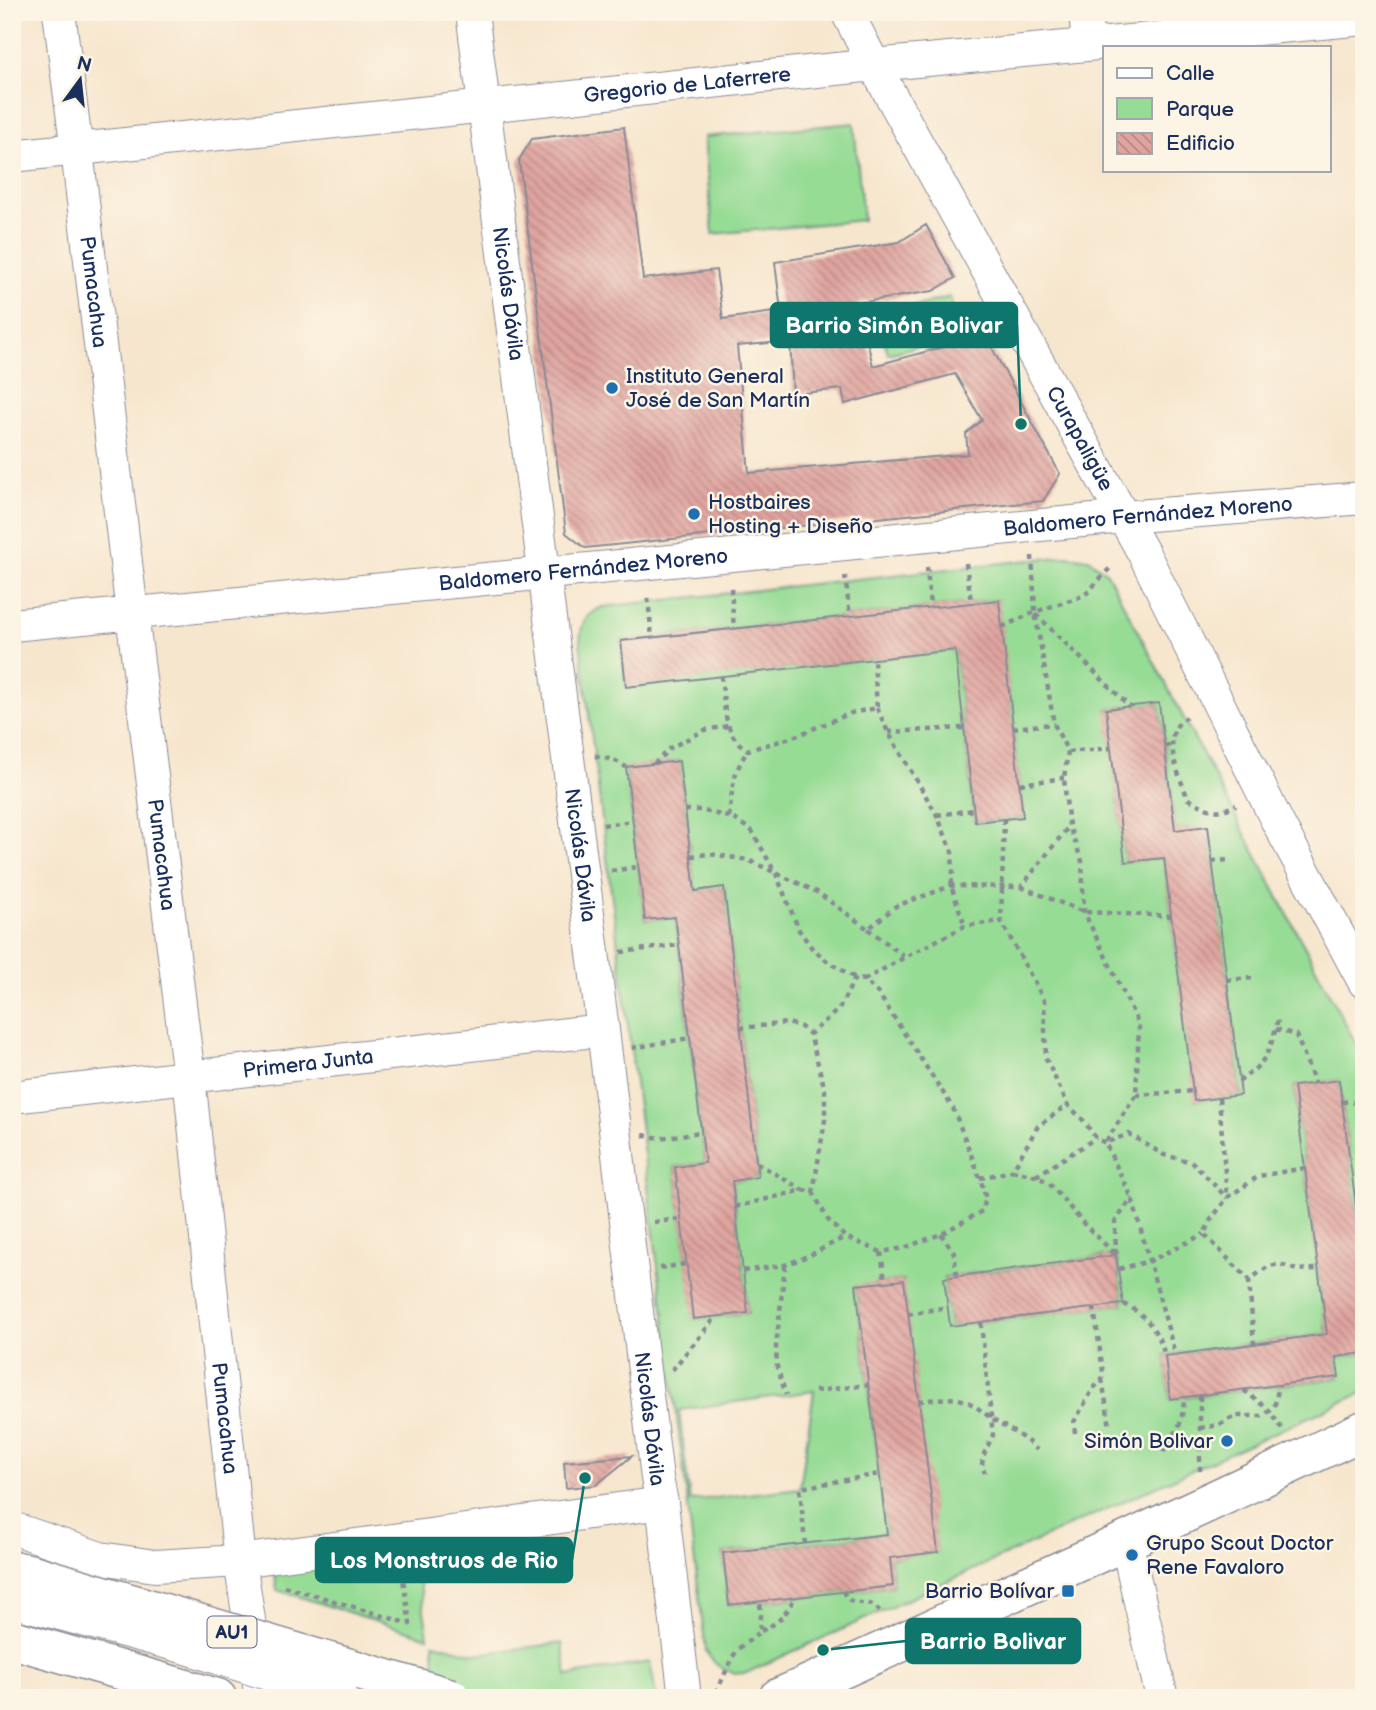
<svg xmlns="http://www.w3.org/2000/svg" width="1376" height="1710" font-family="'Balsamiq Sans',sans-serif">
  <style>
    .green { fill: #97dc95; stroke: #59867a; stroke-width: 2; fill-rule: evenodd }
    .building { fill: url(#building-back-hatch); fill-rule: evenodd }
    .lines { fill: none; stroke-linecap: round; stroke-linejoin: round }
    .minor-casing { stroke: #898a96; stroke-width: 34 }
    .major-casing { stroke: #898a96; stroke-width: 41 }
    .highway-casing { stroke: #898a96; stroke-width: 41 }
    .path { stroke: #898a96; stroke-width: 4.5; stroke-dasharray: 5 5; stroke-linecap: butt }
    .minor { stroke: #fff; stroke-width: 32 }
    .major { stroke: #fff; stroke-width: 38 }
    .highway { stroke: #fff; stroke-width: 38 }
    .minor-bridge-casing { stroke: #898a96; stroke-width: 34; stroke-linecap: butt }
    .highway-bridge-casing { stroke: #898a96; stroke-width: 41; stroke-linecap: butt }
    .minor-bridge { stroke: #fff; stroke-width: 32 }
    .highway-bridge { stroke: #fff; stroke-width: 38 }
    .poi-dot { fill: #1f6fb2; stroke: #fcf5e5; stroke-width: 2.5 }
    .labels { text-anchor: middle; stroke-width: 5; stroke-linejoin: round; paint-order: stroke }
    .shield { fill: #fcf5e5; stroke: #5e6a86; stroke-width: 2 }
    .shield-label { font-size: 19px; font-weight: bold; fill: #1b2f5e }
    .street-label { font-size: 21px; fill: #1b2f5e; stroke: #fcf5e5 }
    .poi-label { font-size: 21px; fill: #1b2f5e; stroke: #fcf5e5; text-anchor: start }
    .leader { fill: none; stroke: #0f766e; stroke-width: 2.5 }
    .callout-dot { fill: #0f766e; stroke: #fcf5e5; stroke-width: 2.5 }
    .callout { fill: #0f766e; stroke: #0f766e; stroke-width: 2.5 }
    .callout-label { font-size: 23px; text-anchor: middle; font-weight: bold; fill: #fff }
  </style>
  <defs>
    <pattern id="building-back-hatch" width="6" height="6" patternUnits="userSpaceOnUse" patternTransform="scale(1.75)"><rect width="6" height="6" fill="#e0a49f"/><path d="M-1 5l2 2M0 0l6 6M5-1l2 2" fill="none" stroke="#b58685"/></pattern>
  </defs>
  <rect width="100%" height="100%" fill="#fcf5e5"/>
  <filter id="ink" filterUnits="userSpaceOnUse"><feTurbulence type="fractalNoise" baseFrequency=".0143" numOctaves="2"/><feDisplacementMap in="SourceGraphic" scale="14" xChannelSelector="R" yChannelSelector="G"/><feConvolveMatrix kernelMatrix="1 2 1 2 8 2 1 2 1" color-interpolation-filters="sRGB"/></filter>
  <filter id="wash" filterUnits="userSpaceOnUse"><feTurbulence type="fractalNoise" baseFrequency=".00686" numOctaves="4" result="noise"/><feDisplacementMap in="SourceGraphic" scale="28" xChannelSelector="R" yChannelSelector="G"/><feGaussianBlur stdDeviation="1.57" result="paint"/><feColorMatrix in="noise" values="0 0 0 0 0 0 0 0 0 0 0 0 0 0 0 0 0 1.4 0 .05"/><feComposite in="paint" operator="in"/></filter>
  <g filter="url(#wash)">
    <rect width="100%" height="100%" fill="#f7e6ce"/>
    <path class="green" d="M 854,123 L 863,220 L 713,234 L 704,137 Z
      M 950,297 L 961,335 L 888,354 L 877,316 Z
      M 1067,556 L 1089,559 L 1107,573 L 1364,1059 L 1364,1265 L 1339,1080 L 1294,1086 L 1327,1334 L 1165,1355 L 1170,1399 L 1339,1378 L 1336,1357 L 1364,1353 L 1364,1392 L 746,1673 C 727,1675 715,1667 706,1651 L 580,642 C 581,624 584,615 602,607 ZM 998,600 L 1023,817 L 975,822 L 955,650 L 626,686 L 621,641 ZM 1159,703 L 1175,830 L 1208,827 L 1241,1095 L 1195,1101 L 1164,858 L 1125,862 L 1107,709 ZM 679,761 L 695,891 L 724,888 L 758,1177 L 732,1181 L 748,1313 L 694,1319 L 675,1167 L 705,1163 L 675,917 L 645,920 L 626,768 ZM 1116,1255 L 1123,1304 L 950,1326 L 944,1277 ZM 903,1280 L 937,1552 L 890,1558 L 893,1586 L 729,1605 L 723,1553 L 887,1534 L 856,1286 ZM 814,1391 L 800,1488 L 690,1501 L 679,1410 Z
      M 415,1552 L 428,1637 L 277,1590 L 274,1569 Z
      M 434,1643 L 475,1654 L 562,1643 L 567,1676 L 650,1662 L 656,1695 L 654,1698 L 435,1698 Z"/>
    <g id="blocks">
      <path class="building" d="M 624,127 L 643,279 L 716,270 L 723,319 L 781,311 L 775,262 L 899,242 L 926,225 L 955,278 L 933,291 L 858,303 L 873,366 L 958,343 L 984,333 L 1060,474 L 1043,501 L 585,548 L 566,533 L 519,160 L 532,139 ZM 790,341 L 793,394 L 842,389 L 845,404 L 955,374 L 982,420 L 966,434 L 968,454 L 749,473 L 737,346 Z
        M 999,600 L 1023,817 L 975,822 L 955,650 L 626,687 L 621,641 Z
        M 1159,703 L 1175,830 L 1208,826 L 1241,1095 L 1194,1101 L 1164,858 L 1125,862 L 1106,709 Z
        M 679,761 L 695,891 L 724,887 L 758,1177 L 732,1181 L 748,1313 L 693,1319 L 675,1167 L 705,1163 L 679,945 L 675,917 L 645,920 L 626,767 Z
        M 1339,1080 L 1364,1265 L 1364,1353 L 1336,1357 L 1339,1377 L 1170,1399 L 1165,1356 L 1327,1334 L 1294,1086 Z
        M 1116,1255 L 1123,1304 L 950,1326 L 944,1278 Z
        M 904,1280 L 938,1552 L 890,1558 L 893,1586 L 729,1605 L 723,1553 L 887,1534 L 856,1285 Z
        M 632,1456 L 596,1485 L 566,1488 L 564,1462 Z"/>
    </g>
  </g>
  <g filter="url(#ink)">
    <use href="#blocks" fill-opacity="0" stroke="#898a96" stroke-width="2"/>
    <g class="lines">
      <g class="minor-casing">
        <g id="minor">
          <path id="s1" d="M 59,12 L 77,151 L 132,613 L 189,1077 L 240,1561 L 261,1698"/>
          <path id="s2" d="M 472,12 L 603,1030 L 657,1478 L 662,1503 L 685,1698"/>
          <path id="s3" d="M 847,12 L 874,65 L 1144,554 L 1277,821 L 1364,982"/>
          <path d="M 1085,12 L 1088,45"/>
          <path id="s4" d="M 12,156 L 874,65 L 1364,19"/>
          <path id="s5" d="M 12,625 L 1124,517 L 1364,498"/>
          <path id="s6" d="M 12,1097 L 603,1030"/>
          <path d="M 12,1528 L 100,1558 L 155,1566 L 240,1561 L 662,1503"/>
          <path d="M 1126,1541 L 1162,1698"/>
        </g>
      </g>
      <g class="major-casing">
        <path id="major" d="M 778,1698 L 1126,1541 L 1364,1430"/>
      </g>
      <g class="highway-casing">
        <path id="highway" d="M 12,1639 L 217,1698"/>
      </g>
      <path class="path" d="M 1032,556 L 1035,612 L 1054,724 L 1068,752 L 1064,778 L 1066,800 L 1069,826 L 1082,861 L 1084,912 L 1139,1025 L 1136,1095 L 1105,1143 L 1132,1198 L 1175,1354
        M 966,563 L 971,602
        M 927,567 L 930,607
        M 845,576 L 850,616
        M 731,588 L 734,629
        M 648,598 L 652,638
        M 1036,614 L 1130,707
        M 1002,627 L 1035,612 L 1085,595 L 1111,567
        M 721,676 C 725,702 722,736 748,750 L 791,738 L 851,713 L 877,708 L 874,660
        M 877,708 L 888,732 L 937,815 L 952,852 L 953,873 L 951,886 L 965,926
        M 1187,717 C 1183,720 1177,724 1175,729 C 1166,749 1181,780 1188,799 C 1209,809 1213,816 1236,805
        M 1013,728 L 1054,724
        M 888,732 L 964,728
        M 1165,746 L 1173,744
        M 1068,752 L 1111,748
        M 595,756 L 614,760 L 626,767
        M 654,764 L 670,748 L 705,730 L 728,726
        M 1020,784 L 1064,778
        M 685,810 L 700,810 L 729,817 L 736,820 L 752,831 L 776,874 L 799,930 L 811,947 L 827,961 L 855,978
        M 937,815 L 973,810
        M 729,817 C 733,788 731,776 748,750
        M 1004,819 L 1001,921 L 1044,1000 L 1046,1059 L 1068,1105 L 1083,1120 L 1096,1138 L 1105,1143 L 1129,1134 L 1164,1155 L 1192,1162 L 1227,1198
        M 603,825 L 633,821
        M 691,856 L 709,854 L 748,860 L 817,892 L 868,929 L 896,906 L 951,886 L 1021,887 L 1069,826
        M 1212,861 L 1230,860
        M 611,871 L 638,867
        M 1021,887 L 1084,912 L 1171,916
        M 868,929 L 905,957
        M 621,952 L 679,945
        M 864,980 L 905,957 L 965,926 L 1001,921
        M 1227,980 L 1252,978
        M 740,1028 L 788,1023 L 801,1027 L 810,1034
        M 1276,1029 L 1296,1035 L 1315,1083
        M 632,1048 L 690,1038
        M 1239,1082 C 1245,1076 1251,1073 1257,1067 C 1269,1056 1274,1035 1278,1020
        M 1136,1095 L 1193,1091
        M 1219,1098 L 1227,1197
        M 1342,1102 C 1352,1100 1356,1103 1364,1110
        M 643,1135 L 660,1138 L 701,1132
        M 757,1163 L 803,1190
        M 1305,1168 L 1259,1176 L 1227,1198 L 1210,1221 L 1204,1234 L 1249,1280 L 1269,1266 L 1280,1264 L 1297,1270 L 1318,1269
        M 1012,1171 L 1036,1176 L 1049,1183 L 1084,1224 L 1116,1255
        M 1036,1176 L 1096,1138
        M 980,1178 L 1012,1171 L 1038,1126 L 1068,1105
        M 1354,1192 L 1364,1191
        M 735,1207 L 803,1190 L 813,1192 L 828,1220 L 845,1237 L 881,1252 L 904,1248 L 941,1234 L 982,1211 L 986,1199 L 980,1178 L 953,1108 L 878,993 L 864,980 L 855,978 L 839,1009 L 810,1034 L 825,1090 L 825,1120 L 813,1192
        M 654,1222 L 681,1219
        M 941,1234 L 954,1253 L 957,1276
        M 881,1252 L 885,1282
        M 1116,1254 L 1115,1222 L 1132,1198
        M 785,1265 L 776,1347 L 777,1367 L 786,1395
        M 660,1268 L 686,1264
        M 1119,1269 L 1150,1261 L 1204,1234
        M 743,1271 L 785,1265 L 810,1255 L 845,1237
        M 1249,1280 L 1254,1344
        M 1123,1304 C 1146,1313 1159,1333 1165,1356
        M 908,1314 L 948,1307
        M 981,1323 L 993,1435 L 983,1456 L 982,1466 L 985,1473
        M 672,1370 L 716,1317
        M 1102,1379 L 1110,1427
        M 1244,1390 L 1270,1411 L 1275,1404 L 1279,1385
        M 815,1391 L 869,1385
        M 919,1401 C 932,1400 945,1397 958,1399 C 971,1401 981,1411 991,1418 C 1007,1429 1024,1436 1037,1450
        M 1200,1428 L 1219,1425 L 1235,1416 L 1261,1416 L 1270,1411 L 1284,1432
        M 1075,1433 L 1074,1422 L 1093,1389 L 1102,1379 L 1103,1372 L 1094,1308
        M 1163,1452 C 1178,1430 1183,1424 1184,1397
        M 1200,1471 L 1200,1395
        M 805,1544 L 800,1488 L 879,1474
        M 284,1586 L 410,1624 L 401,1566
        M 843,1591 C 853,1614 869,1592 882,1615
        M 761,1631 C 780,1622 785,1616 795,1597
        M 716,1693 L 732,1658 L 738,1649 L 760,1632 L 761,1615 L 760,1602"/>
      <use href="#minor" class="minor"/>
      <use href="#major" class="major"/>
      <use href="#highway" class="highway"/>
      <g class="minor-bridge-casing">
        <path id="minor-bridge" d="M 12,1601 L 187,1648 L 341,1698"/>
      </g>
      <g class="highway-bridge-casing">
        <path id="highway-bridge" d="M 12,1570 L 32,1574 L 451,1698"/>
      </g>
      <use href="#minor-bridge" class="minor-bridge"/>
      <use href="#highway-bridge" class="highway-bridge"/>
    </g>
  </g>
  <g class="poi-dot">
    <circle cx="612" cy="388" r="7"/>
    <circle cx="694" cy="514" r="7"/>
    <circle cx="1227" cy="1441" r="7"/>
    <circle cx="1132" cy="1555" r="7"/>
    <rect x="1061" y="1584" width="14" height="14" rx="3.5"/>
  </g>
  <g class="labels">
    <rect class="shield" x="207.5" y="1616.5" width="49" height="31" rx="5"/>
    <g class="shield-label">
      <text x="232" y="1639">AU1</text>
    </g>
    <g class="street-label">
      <text dy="7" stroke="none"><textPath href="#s4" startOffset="679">Gregorio de Laferrere</textPath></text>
      <text dy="7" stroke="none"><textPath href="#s1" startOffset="282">Pumacahua</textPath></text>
      <text dy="7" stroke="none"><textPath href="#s2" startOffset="284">Nicolás Dávila</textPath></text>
      <text dy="7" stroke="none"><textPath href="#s3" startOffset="486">Curapaligüe</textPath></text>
      <text dy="7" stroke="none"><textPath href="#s5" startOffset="1141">Baldomero Fernández Moreno</textPath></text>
      <text dy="7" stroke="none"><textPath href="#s5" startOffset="574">Baldomero Fernández Moreno</textPath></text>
      <text dy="7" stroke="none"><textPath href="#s1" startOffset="849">Pumacahua</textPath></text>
      <text dy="7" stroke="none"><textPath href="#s2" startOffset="850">Nicolás Dávila</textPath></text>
      <text dy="7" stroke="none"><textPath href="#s6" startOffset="298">Primera Junta</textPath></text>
      <text dy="7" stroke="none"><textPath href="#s2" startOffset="1418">Nicolás Dávila</textPath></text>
      <text dy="7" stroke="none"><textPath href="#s1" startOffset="1416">Pumacahua</textPath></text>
    </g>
    <g class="poi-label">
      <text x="626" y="383">Instituto General<tspan x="626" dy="24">José de San Martín</tspan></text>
      <text x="708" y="509">Hostbaires<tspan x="708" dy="24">Hosting + Diseño</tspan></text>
      <text x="1213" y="1448" text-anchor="end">Simón Bolivar</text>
      <text x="1146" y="1550">Grupo Scout Doctor<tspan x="1146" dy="24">Rene Favaloro</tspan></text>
      <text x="1054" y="1598" text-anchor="end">Barrio Bolívar</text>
    </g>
  </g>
  <path class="leader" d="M1021 424L1017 325M585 1478L572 1560M823 1650L906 1641"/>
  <g class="callout-dot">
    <circle cx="1021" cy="424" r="7"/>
    <circle cx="585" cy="1478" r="7"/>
    <circle cx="823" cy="1650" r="7"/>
  </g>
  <g class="callout">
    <rect x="771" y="303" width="246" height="44" rx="7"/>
    <rect x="316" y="1538" width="256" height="44" rx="7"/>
    <rect x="906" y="1619" width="174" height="44" rx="7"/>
  </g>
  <g class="callout-label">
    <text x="894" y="333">Barrio Simón Bolivar</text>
    <text x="444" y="1568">Los Monstruos de Rio</text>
    <text x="993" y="1649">Barrio Bolivar</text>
  </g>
  <rect width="1376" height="1710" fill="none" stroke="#fcf5e5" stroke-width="42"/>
  <rect x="1103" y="46" width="228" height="126" fill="#fcf5e5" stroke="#a2a6af" stroke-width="2"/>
  <rect x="1117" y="68" width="35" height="10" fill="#ffffff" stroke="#a2a6af" stroke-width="2"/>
  <text x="1166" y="80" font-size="21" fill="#1b2f5e">Calle</text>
  <rect x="1117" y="98" width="35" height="21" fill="#97dc95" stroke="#a2a6af" stroke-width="2"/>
  <text x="1166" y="116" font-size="21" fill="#1b2f5e">Parque</text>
  <rect x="1117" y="133" width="35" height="21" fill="url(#building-back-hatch)" stroke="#a2a6af" stroke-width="2"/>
  <text x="1166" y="150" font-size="21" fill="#1b2f5e">Edificio</text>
  <g transform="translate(80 80) rotate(15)" stroke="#fcf5e5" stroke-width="5" paint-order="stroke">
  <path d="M0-5L12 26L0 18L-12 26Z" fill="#1b2f5e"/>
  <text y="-10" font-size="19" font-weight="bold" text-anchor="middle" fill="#1b2f5e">N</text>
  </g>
</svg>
